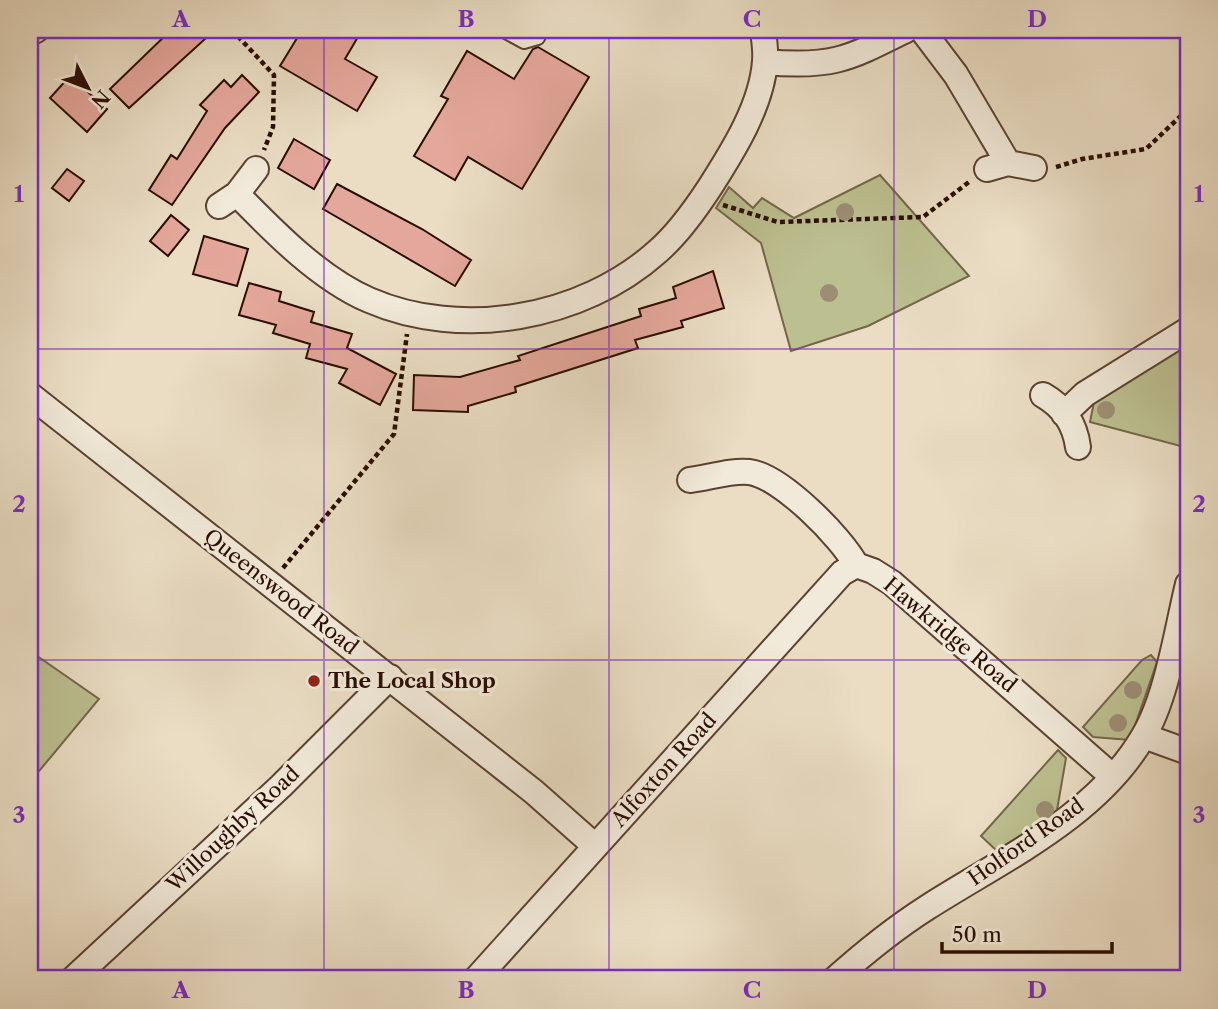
<svg xmlns="http://www.w3.org/2000/svg" width="1218" height="1009" font-family="'Libre Caslon Text',serif">
  <style>
    .green { fill: #bcbf90; stroke: #746648; stroke-width: 2 }
    .building { fill: #e4a79b; stroke: #2b0d00; stroke-width: 2 }
    .lines { fill: none; stroke-linecap: round; stroke-linejoin: round }
    .service-casing { stroke: #5b4131; stroke-width: 16 }
    .minor-casing { stroke: #5b4131; stroke-width: 28 }
    .path { stroke: #2b0d00; stroke-width: 4.5; stroke-dasharray: 5 3.5; stroke-linecap: butt }
    .service { stroke: #f1e9d9; stroke-width: 12 }
    .minor { stroke: #f1e9d9; stroke-width: 24 }
    .tree { fill: #9d8d74 }
    .grid { fill: none; stroke: #7b2cbf; stroke-width: 2; stroke-opacity: 0.55 }
    .poi-dot { fill: #8f2418; stroke: #f1e9d9; stroke-width: 2.5 }
    .labels { text-anchor: middle; stroke-width: 6; stroke-linejoin: round; paint-order: stroke }
    .street-label { font-size: 21px; fill: #2b0d00; stroke: #f1e9d9 }
    .poi-label { font-size: 21px; font-weight: bold; fill: #2b0d00; stroke: #f1e9d9; text-anchor: start }
    .neatline { fill: none; stroke: #7b2cbf; stroke-width: 2.5 }
    .grid-label { font-size: 23px; text-anchor: middle; font-weight: bold; fill: #7b2cbf }
  </style>
  <rect width="100%" height="100%" fill="#eaddc4"/>
  <filter id="stains"><feTurbulence type="fractalNoise" baseFrequency=".00286" numOctaves="4"/><feColorMatrix values="0 0 0 0 .2 0 0 0 0 .09 0 0 0 0 .02 0 0 0 .5 -.17"/></filter>
  <radialGradient id="worn" r=".72"><stop offset=".6" stop-color="#630" stop-opacity="0"/><stop offset="1" stop-color="#630" stop-opacity=".3"/></radialGradient>
  <path class="green" d="M 880,175 L 969,276 L 868,326 L 791,351 L 761,243 L 716,208 L 729,187 L 753,208 L 762,198 L 794,218 Z
    M 1188,344 L 1188,448 L 1090,422 L 1094,402 Z
    M 30,651 L 99,699 L 30,782 Z
    M 1151,655 L 1157,662 L 1130,740 L 1093,737 L 1083,727 L 1142,660 Z
    M 1058,750 L 1066,758 L 1056,816 L 997,851 L 981,836 Z"/>
  <path class="building" d="M 171,30 L 196,30 L 205,39 L 129,108 L 110,89 Z
    M 302,30 L 362,30 L 345,59 L 377,77 L 357,111 L 280,66 Z
    M 538,47 L 589,77 L 522,189 L 468,157 L 455,180 L 414,156 L 448,99 L 441,96 L 467,51 L 514,79 L 533,49 Z
    M 242,75 L 259,92 L 225,128 L 172,205 L 149,190 L 171,155 L 177,159 L 207,111 L 200,105 L 224,80 L 231,87 Z
    M 70,76 L 107,109 L 87,132 L 50,98 Z
    M 294,139 L 330,160 L 314,189 L 278,168 Z
    M 67,169 L 84,181 L 69,201 L 52,188 Z
    M 337,184 L 422,229 L 471,260 L 455,286 L 323,209 Z
    M 171,215 L 189,230 L 168,256 L 150,241 Z
    M 204,236 L 248,249 L 237,286 L 193,274 Z
    M 713,271 L 724,308 L 681,321 L 683,327 L 635,340 L 638,348 L 515,387 L 516,392 L 468,406 L 468,412 L 413,410 L 414,375 L 460,377 L 520,360 L 518,356 L 641,316 L 639,309 L 676,298 L 673,287 Z
    M 249,283 L 281,292 L 279,301 L 314,312 L 311,322 L 352,334 L 347,348 L 396,374 L 380,405 L 339,383 L 347,369 L 306,358 L 310,344 L 273,333 L 276,325 L 239,315 Z"/>
  <g class="lines">
    <g class="service-casing">
      <path id="service" d="M 502,30 L 524,42 L 538,38 L 542,30"/>
    </g>
    <g class="minor-casing">
      <path id="minor" d="M 922,30 L 956,75 L 1008,163
        M 30,33 L 36,30
        M 765,62 C 832,68 848,59 906,30
        M 987,169 L 1008,163 L 1034,168
        M 237,194 C 274,232 320,279 369,300 C 461,340 582,319 657,252 C 678,234 695,210 710,187 C 733,151 762,105 765,61 C 766,51 764,40 763,30
        M 219,206 L 237,194 L 256,169
        M 30,395 L 534,792 L 595,846
        M 1043,395 C 1064,407 1075,424 1078,447
        M 1064,414 L 1085,394 L 1188,330
        M 690,480 C 708,478 731,470 749,472 C 780,475 842,538 856,565 L 873,571 L 892,583 L 1113,777
        M 1144,736 L 1188,752
        M 73,979 L 281,786 L 390,677
        M 476,979 L 842,573 L 856,565
        M 835,979 C 864,953 895,928 928,907 C 1003,859 1096,817 1143,737 C 1167,698 1177,629 1188,584"/>
    </g>
    <path class="path" d="M 232,30 L 274,75 L 273,127 L 264,150
      M 1056,167 L 1082,159 L 1146,149 L 1188,109
      M 723,205 L 778,222 L 923,217 L 969,182
      M 283,568 L 394,434 L 407,334"/>
    <use href="#service" class="service"/>
    <use href="#minor" class="minor"/>
  </g>
  <g class="tree">
    <circle cx="845" cy="212" r="9"/>
    <circle cx="829" cy="293" r="9"/>
    <circle cx="1106" cy="410" r="9"/>
    <circle cx="1133" cy="690" r="9"/>
    <circle cx="1118" cy="723" r="9"/>
    <circle cx="1045" cy="810" r="9"/>
  </g>
  <path class="grid" d="M 324,30 L 324,979M 609,30 L 609,979M 894,30 L 894,979M 30,349 L 1188,349M 30,660 L 1188,660"/>
  <circle class="poi-dot" cx="314" cy="681" r="7"/>
  <g class="labels">
    <g class="street-label">
      <text transform="translate(281 592) rotate(38)" y="7">Queenswood Road</text>
      <text transform="translate(950 635) rotate(40)" y="7">Hawkridge Road</text>
      <text transform="translate(664 770) rotate(-48)" y="7">Alfoxton Road</text>
      <text transform="translate(233 829) rotate(-43)" y="7">Willoughby Road</text>
      <text transform="translate(1026 842) rotate(-35)" y="7">Holford Road</text>
    </g>
    <g class="poi-label">
      <text x="328" y="688">The Local Shop</text>
    </g>
  </g>
  <rect width="1218" height="1009" fill="none" stroke="#eaddc4" stroke-width="77"/>
  <g transform="translate(88 88) rotate(132)" stroke="#f1e9d9" stroke-width="5" paint-order="stroke">
  <path d="M0-5L12 26L0 18L-12 26Z" fill="#2b0d00"/>
  <text y="-10" font-size="19" font-weight="bold" text-anchor="middle" fill="#2b0d00">N</text>
  </g>
  <path d="M942 942v10h170v-10" fill="none" stroke="#2b0d00" stroke-width="3.5"/>
  <text x="952" y="942" font-size="21" fill="#2b0d00" stroke="#f1e9d9" stroke-width="5" paint-order="stroke">50 m</text>
  <rect x="38" y="38" width="1142" height="932" class="neatline"/>
  <g class="grid-label">
    <text x="181" y="27">A</text>
    <text x="466" y="27">B</text>
    <text x="752" y="27">C</text>
    <text x="1037" y="27">D</text>
    <text x="19" y="202">1</text>
    <text x="1199" y="202">1</text>
    <text x="19" y="512">2</text>
    <text x="1199" y="512">2</text>
    <text x="19" y="823">3</text>
    <text x="1199" y="823">3</text>
    <text x="181" y="998">A</text>
    <text x="466" y="998">B</text>
    <text x="752" y="998">C</text>
    <text x="1037" y="998">D</text>
  </g>
  <rect width="100%" height="100%" filter="url(#stains)"/>
  <rect width="100%" height="100%" fill="url(#worn)"/>
</svg>
